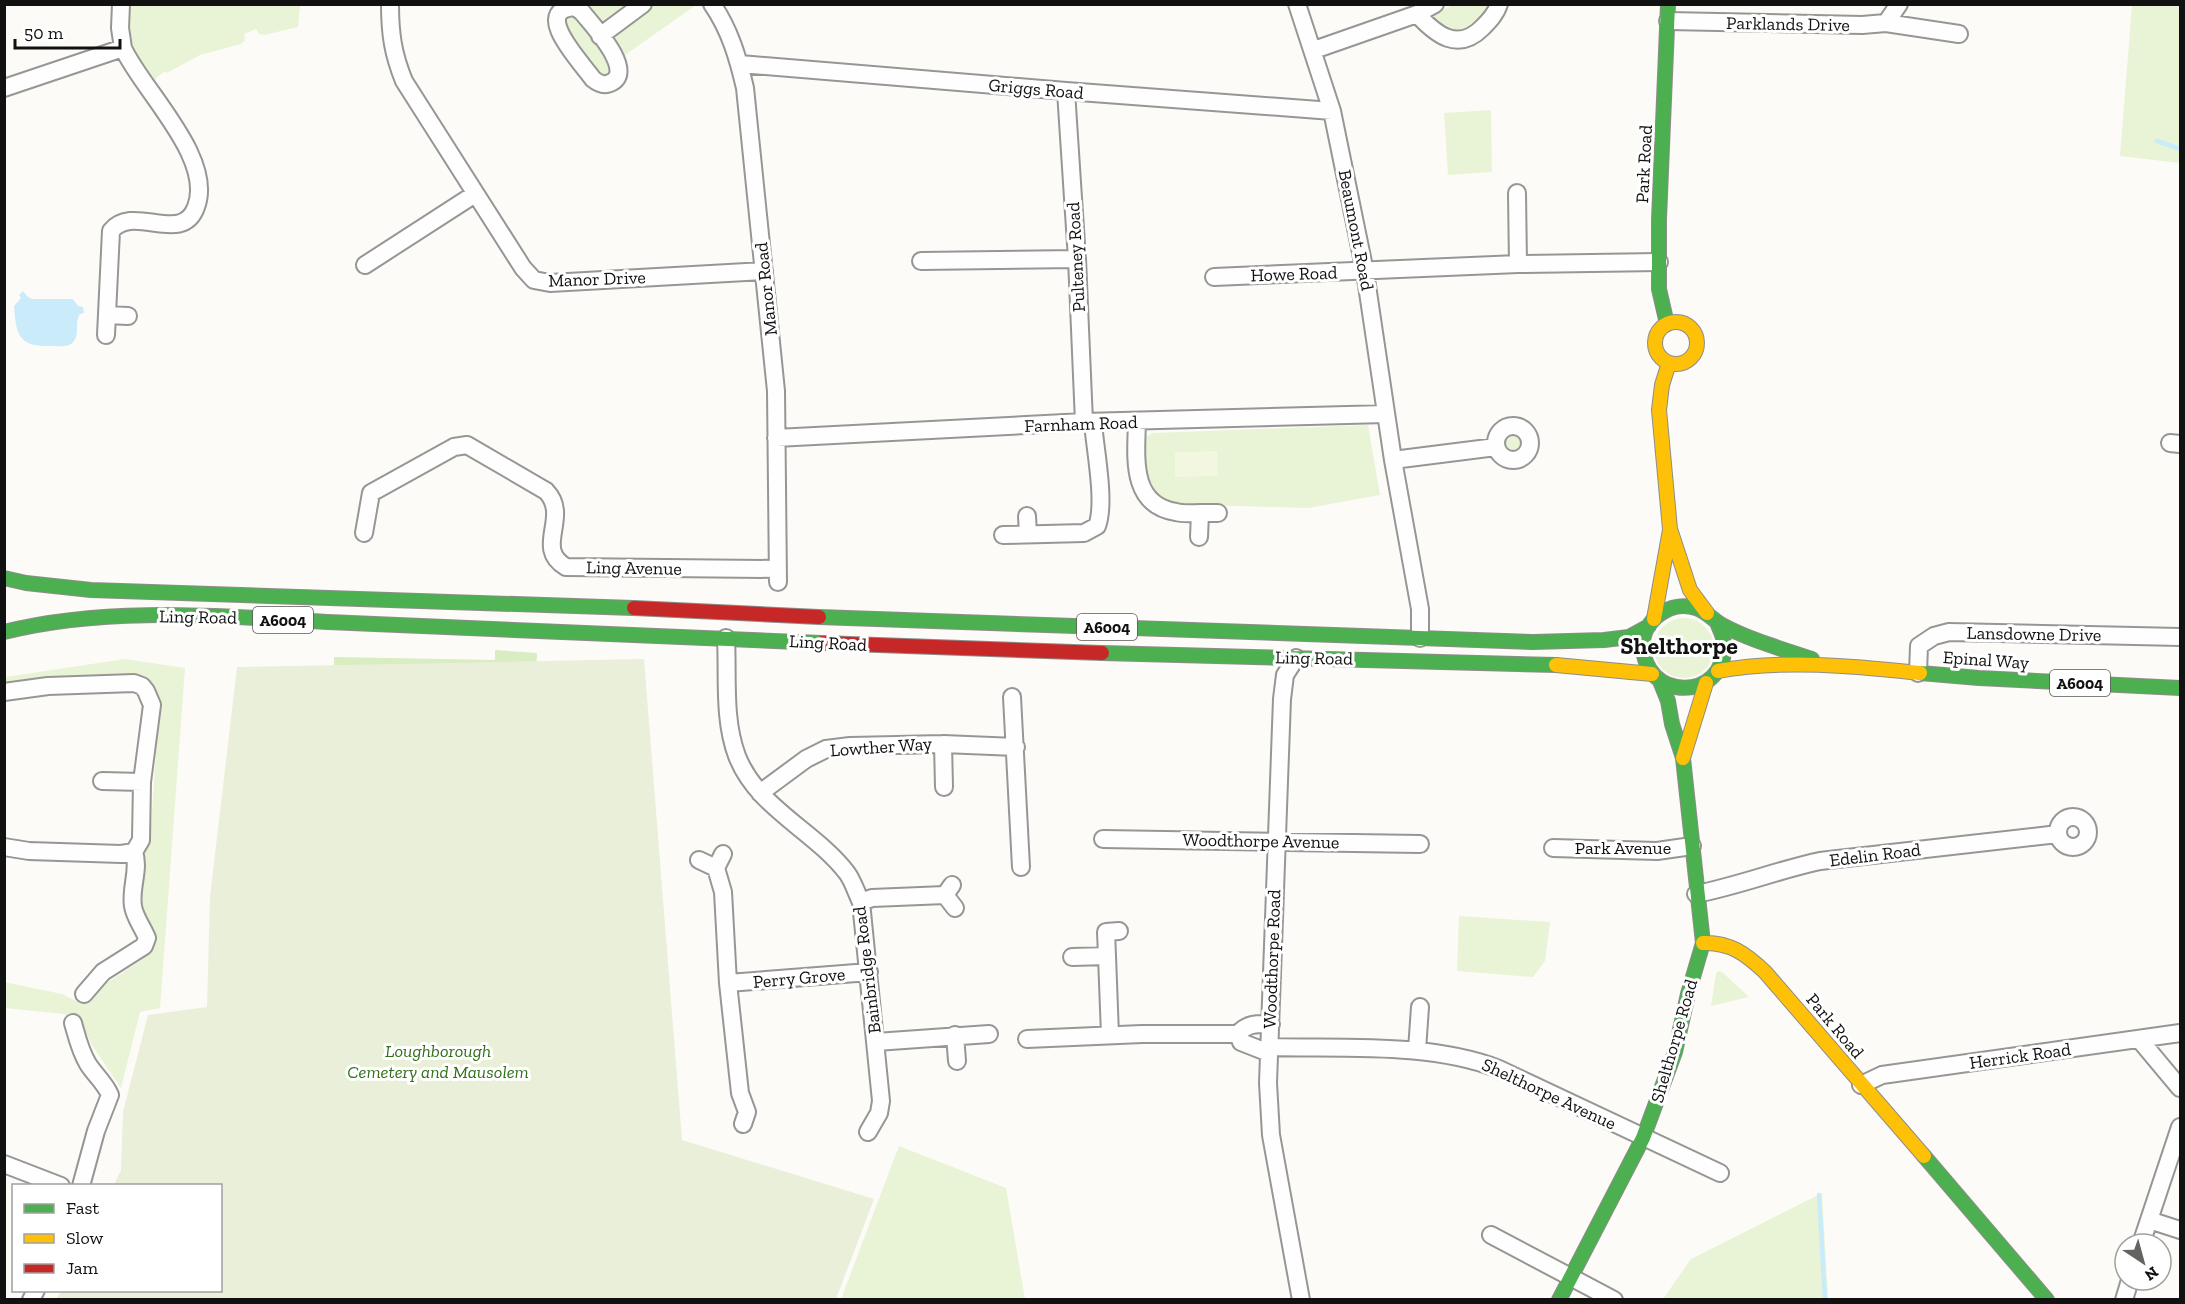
<svg xmlns="http://www.w3.org/2000/svg" width="2185" height="1304" font-family="'Zilla Slab',serif">
  <style>
    .green { fill: #e8f4d5 }
    .forest { fill: #d9ecc2 }
    .cemetery { fill: #eaefd9 }
    .pitch { fill: #f2f7df }
    .water { fill: #caecfa }
    .lines { fill: none; stroke-linecap: round; stroke-linejoin: round }
    .stream { stroke: #caecfa; stroke-width: 4.5 }
    .street-casing { stroke: #979695; stroke-width: 20 }
    .fast-casing { stroke: #8d8d8b; stroke-width: 16 }
    .slow-casing { stroke: #8d8d8b; stroke-width: 16 }
    .jam-casing { stroke: #8d8d8b; stroke-width: 16 }
    .street { stroke: #fffefe; stroke-width: 16 }
    .fast { stroke: #4caf50; stroke-width: 14 }
    .slow { stroke: #ffc107; stroke-width: 14 }
    .jam { stroke: #c62828; stroke-width: 14 }
    .labels { text-anchor: middle; stroke-width: 6; stroke-linejoin: round; paint-order: stroke }
    .shield { fill: #fff; stroke: #585858; stroke-width: 1.5 }
    .shield-label { font-size: 16px; font-weight: bold; fill: #111 }
    .street-label { font-size: 18px; fill: #111; stroke: #fff }
    .park-label { font-size: 18px; font-style: italic; fill: #30701a; stroke: #fff }
    .district-label { font-size: 24px; font-weight: bold; fill: #111; stroke: #fff }
  </style>
  <rect width="100%" height="100%" fill="#fcfbf7"/>
  <path class="green" d="M 121,5 L 300,5 L 298,27 L 264,35 L 259,34 L 256,29 L 244,34 L 245,40 L 241,44 L 200,55 L 167,73 L 165,71 L 156,78 L 156,81 L 142,64 L 129,61 Z
    M 593,5 L 696,5 L 618,60 L 617,77 L 593,79 L 558,13 L 582,12 Z
    M 1454,5 L 1499,5 L 1466,40 L 1427,25 L 1428,8 L 1441,10 Z
    M 2132,5 L 2180,5 L 2180,163 L 2120,156 Z
    M 1491,110 L 1492,172 L 1448,175 L 1444,113 Z
    M1496 442a17 17 0 1 1 34 0a17 17 0 1 1-34 0Z
    M 1368,425 L 1380,495 L 1308,508 L 1173,504 C 1168,502 1162,501 1159,499 C 1142,487 1143,455 1146,437 L 1152,433 Z
    M1654 648a30 30 0 1 1 60 0a30 30 0 1 1-60 0Z
    M 125,659 L 185,668 L 160,1008 L 140,1012 L 121,1088 L 93,1047 L 81,1022 L 64,1014 L 5,1008 L 4,982 L 62,994 L 76,1001 L 79,999 L 90,1002 L 107,983 L 140,961 L 151,951 L 152,944 L 133,908 L 134,852 L 144,852 L 151,826 L 158,724 L 146,691 L 5,692 L 5,677 Z
    M 1459,916 L 1550,922 L 1545,961 L 1533,977 L 1457,971 Z
    M 1719,971 L 1722,972 L 1749,997 L 1711,1006 L 1716,973 Z
    M 899,1146 L 1006,1188 L 1025,1299 L 841,1299 Z
    M 1822,1193 L 1828,1299 L 1663,1299 L 1691,1259 Z"/>
  <path class="forest" d="M 495,650 L 537,653 L 536,674 L 334,670 L 334,657 L 495,660 Z"/>
  <path class="cemetery" d="M 644,659 L 682,1140 L 874,1199 L 836,1299 L 56,1300 L 61,1291 L 220,1290 L 220,1186 L 114,1185 L 121,1170 L 123,1112 L 148,1015 L 207,1007 L 210,897 L 237,667 Z"/>
  <path class="pitch" d="M 1217,451 L 1218,476 L 1175,477 L 1175,452 Z"/>
  <path class="water" d="M 23,291 L 27,296 L 32,299 L 73,299 L 78,306 L 83,307 L 84,313 L 80,314 C 74,322 80,333 74,341 C 69,348 60,346 52,346 C 20,347 16,337 14,306 L 21,298 L 19,295 Z"/>
  <g class="lines">
    <path class="stream" d="M 2157,141 L 2180,149
      M 1819,1195 L 1825,1300"/>
    <g class="street-casing">
      <path id="street" d="M 121,4 L 120,28 L 123,48
        M 390,4 C 390,34 393,54 404,81 L 523,268 L 534,280 L 550,283 L 764,271
        M 712,4 C 730,30 738,58 745,88 L 776,391 L 778,582
        M 1297,4 L 1332,111 L 1365,272 L 1393,460 L 1420,609 L 1420,638
        M 575,7 L 582,12 C 592,25 637,72 610,83 C 603,86 598,83 593,79 C 582,63 530,10 575,7 Z
        M 1417,14 C 1436,35 1458,52 1482,28 C 1489,21 1496,14 1499,4
        M 1668,21 L 1862,25 L 1886,23 L 1899,4
        M 1886,23 L 1959,34
        M 600,36 L 643,4
        M 1314,50 L 1417,14 L 1435,4
        M 740,64 L 1066,91 L 1332,111
        M 4,88 L 123,48 C 142,90 215,158 196,207 C 182,246 133,203 111,231 L 106,335
        M 1066,91 L 1077,259 L 1084,422
        M 1517,193 L 1518,264
        M 921,261 L 1077,259
        M 365,265 L 475,194
        M 1214,277 L 1518,264 L 1659,262
        M 107,315 L 128,316
        M 1137,422 C 1136,457 1130,505 1176,512 C 1183,514 1192,513 1200,513 L 1199,537
        M1496 443a17 17 0 1 1 34 0a17 17 0 1 1-34 0Z
        M 776,438 L 1084,422 L 1386,414
        M 2170,443 L 2180,444
        M 1393,460 L 1496,447
        M 1200,513 L 1218,513
        M 1027,516 L 1028,534
        M 364,533 L 371,493 L 454,447 L 467,445 L 546,491 C 571,517 533,548 566,567 L 777,569
        M 1003,535 L 1084,533 L 1097,526 C 1106,503 1095,449 1093,423
        M 726,638 C 728,676 723,719 737,756 C 757,808 815,831 847,873 C 853,881 856,892 861,902 L 881,1101 L 879,1113 L 868,1132
        M 1296,658 L 1285,675 L 1282,699 L 1268,1083 L 1271,1135 L 1301,1300
        M 1918,673 L 1919,646 L 1934,636 L 1949,632 L 2180,637
        M 4,692 L 48,686 L 134,683 L 142,686 L 146,691 L 152,705 L 142,782 L 141,840 L 134,852 L 121,854 L 29,851 L 4,847
        M 1012,697 L 1021,867
        M 943,744 L 944,787
        M 102,781 L 142,782
        M 760,793 L 806,759 L 826,749 L 850,746 L 943,744 L 1016,747
        M2058 832a15 15 0 1 1 30 0a15 15 0 1 1-30 0Z
        M 1103,839 L 1420,844
        M 1553,848 L 1657,851 L 1692,846
        M 699,860 L 716,868 L 723,854
        M 716,868 L 723,892 L 728,983 L 740,1093 L 747,1112 L 743,1124
        M 952,885 L 945,895 L 955,908
        M 1696,894 C 1738,886 1778,870 1820,861 L 2058,834
        M 861,902 L 872,898 L 945,895
        M 1107,956 L 1110,1035
        M 1072,957 L 1107,956 L 1106,932 L 1119,931
        M 728,983 L 869,972
        M 84,994 L 103,972 L 144,946 L 147,938 C 143,928 134,916 133,906 C 130,888 140,869 134,852
        M 73,1023 C 77,1037 80,1051 88,1064 C 95,1075 105,1083 110,1095 L 96,1131 L 81,1186
        M 955,1035 L 957,1061
        M 1027,1039 L 1142,1034 L 1238,1034
        M 2139,1039 L 2180,1088
        M 876,1042 L 989,1034
        M 1269,1047 C 1343,1049 1430,1042 1499,1069 L 1720,1173
        M 1417,1050 L 1420,1007
        M 1269,1053 L 1241,1042 L 1238,1034 C 1247,1023 1257,1024 1271,1024
        M 1861,1085 L 1882,1075 L 2180,1033
        M 4,1164 L 61,1186
        M 2149,1220 L 2180,1230
        M 1491,1235 L 1614,1300
        M 2141,1244 L 2180,1127
        M 31,1300 L 36,1290
        M 2124,1300 L 2130,1280"/>
    </g>
    <g class="fast-casing">
      <path id="fast" d="M 1667,324 L 1659,289 L 1659,219 L 1668,4
        M 4,578 L 26,583 L 91,590 L 634,608
        M 819,617 L 1533,642 L 1604,640 L 1629,637 L 1649,626
        M 1717,622 C 1719,629 1724,636 1724,644 C 1727,702 1642,703 1643,643 C 1643,630 1653,617 1665,611 C 1674,606 1686,605 1696,608 C 1706,611 1713,620 1722,625 C 1750,640 1782,649 1812,659
        M 4,632 C 115,604 238,618 351,623 C 508,629 665,636 822,643
        M 1102,653 L 1556,665
        M 1920,673 L 1979,678 L 2180,688
        M 1924,1156 L 2047,1300
        M 1559,1300 L 1643,1138 L 1675,1052 L 1688,994 L 1703,943 L 1683,758 L 1672,724 L 1668,701 L 1660,681"/>
    </g>
    <g class="slow-casing">
      <path id="slow" d="M1655 343a21 21 0 1 1 42 0a21 21 0 1 1-42 0Z
        M 1669,363 L 1662,385 L 1659,410 L 1670,529 L 1690,590 L 1707,613
        M 1654,619 L 1670,530
        M 1556,665 L 1652,674
        M 1718,671 C 1784,659 1853,666 1920,673
        M 1683,758 L 1706,683
        M 1703,943 C 1730,942 1746,954 1765,972 L 1924,1156"/>
    </g>
    <g class="jam-casing">
      <path id="jam" d="M 634,608 L 819,617
        M 822,643 L 1102,653"/>
    </g>
    <use href="#street" class="street"/>
    <use href="#fast" class="fast"/>
    <use href="#slow" class="slow"/>
    <use href="#jam" class="jam"/>
  </g>
  <g class="labels">
    <g class="shield">
      <rect x="253" y="607" width="60" height="26" rx="4.5"/>
      <rect x="1077" y="614" width="60" height="26" rx="4.5"/>
      <rect x="2050" y="670" width="60" height="26" rx="4.5"/>
    </g>
    <g class="shield-label">
      <text x="283" y="626">A6004</text>
      <text x="1107" y="633">A6004</text>
      <text x="2080" y="689">A6004</text>
    </g>
    <g class="street-label">
      <text transform="translate(1788 24) rotate(1)" y="6">Parklands Drive</text>
      <text transform="translate(1036 89) rotate(5)" y="6">Griggs Road</text>
      <text transform="translate(1644 164) rotate(-87)" y="6">Park Road</text>
      <text transform="translate(1356 230) rotate(79)" y="6">Beaumont Road</text>
      <text transform="translate(1076 257) rotate(-93)" y="6">Pulteney Road</text>
      <text transform="translate(1294 274) rotate(-2)" y="6">Howe Road</text>
      <text transform="translate(597 279) rotate(-2)" y="6">Manor Drive</text>
      <text transform="translate(766 289) rotate(-96)" y="6">Manor Road</text>
      <text transform="translate(1081 424) rotate(-2)" y="6">Farnham Road</text>
      <text transform="translate(634 568) rotate(1)" y="6">Ling Avenue</text>
      <text transform="translate(198 617) rotate(1)" y="6">Ling Road</text>
      <text transform="translate(2034 634) rotate(1)" y="6">Lansdowne Drive</text>
      <text transform="translate(828 643) rotate(3)" y="6">Ling Road</text>
      <text transform="translate(1314 658) rotate(1)" y="6">Ling Road</text>
      <text transform="translate(1986 660) rotate(4)" y="6">Epinal Way</text>
      <text transform="translate(881 747) rotate(-4)" y="6">Lowther Way</text>
      <text transform="translate(1261 841) rotate(1)" y="6">Woodthorpe Avenue</text>
      <text x="1623" y="854">Park Avenue</text>
      <text transform="translate(1875 855) rotate(-7)" y="6">Edelin Road</text>
      <text transform="translate(1272 959) rotate(-88)" y="6">Woodthorpe Road</text>
      <text transform="translate(867 970) rotate(-97)" y="6">Bainbridge Road</text>
      <text transform="translate(799 978) rotate(-5)" y="6">Perry Grove</text>
      <text transform="translate(1835 1026) rotate(50)" y="6">Park Road</text>
      <text transform="translate(1674 1041) rotate(-74)" y="6">Shelthorpe Road</text>
      <text transform="translate(2020 1056) rotate(-8)" y="6">Herrick Road</text>
      <text transform="translate(1549 1094) rotate(25)" y="6">Shelthorpe Avenue</text>
    </g>
    <g class="park-label">
      <text x="438" y="1057">Loughborough<tspan x="438" dy="21">Cemetery and Mausolem</tspan></text>
    </g>
    <g class="district-label">
      <text x="1679" y="654">Shelthorpe</text>
    </g>
  </g>
  <rect width="2185" height="1304" fill="none" stroke="#111111" stroke-width="12"/>
  <rect x="12" y="1184" width="210" height="108" fill="#ffffff" stroke="#a0a0a0" stroke-width="1.5"/>
  <rect x="24" y="1204" width="30" height="9" fill="#4caf50" stroke="#a0a0a0" stroke-width="1.5"/>
  <text x="66" y="1214" font-size="18" fill="#111111">Fast</text>
  <rect x="24" y="1234" width="30" height="9" fill="#ffc107" stroke="#a0a0a0" stroke-width="1.5"/>
  <text x="66" y="1244" font-size="18" fill="#111111">Slow</text>
  <rect x="24" y="1264" width="30" height="9" fill="#c62828" stroke="#a0a0a0" stroke-width="1.5"/>
  <text x="66" y="1274" font-size="18" fill="#111111">Jam</text>
  <g transform="translate(2143 1262) rotate(144)"><circle r="28" fill="#ffffff" stroke="#a0a0a0" stroke-width="1.5"/>
  <path d="M0-4.5L10 22L0 15L-10 22Z" fill="#636362"/>
  <text y="-9" font-size="16" font-weight="bold" text-anchor="middle" fill="#111111">N</text>
  </g>
  <path d="M15 39v9h105v-9" fill="none" stroke="#111111" stroke-width="3"/>
  <text x="24" y="39" font-size="18" fill="#111111" stroke="#ffffff" stroke-width="4.5" paint-order="stroke">50 m</text>
</svg>
